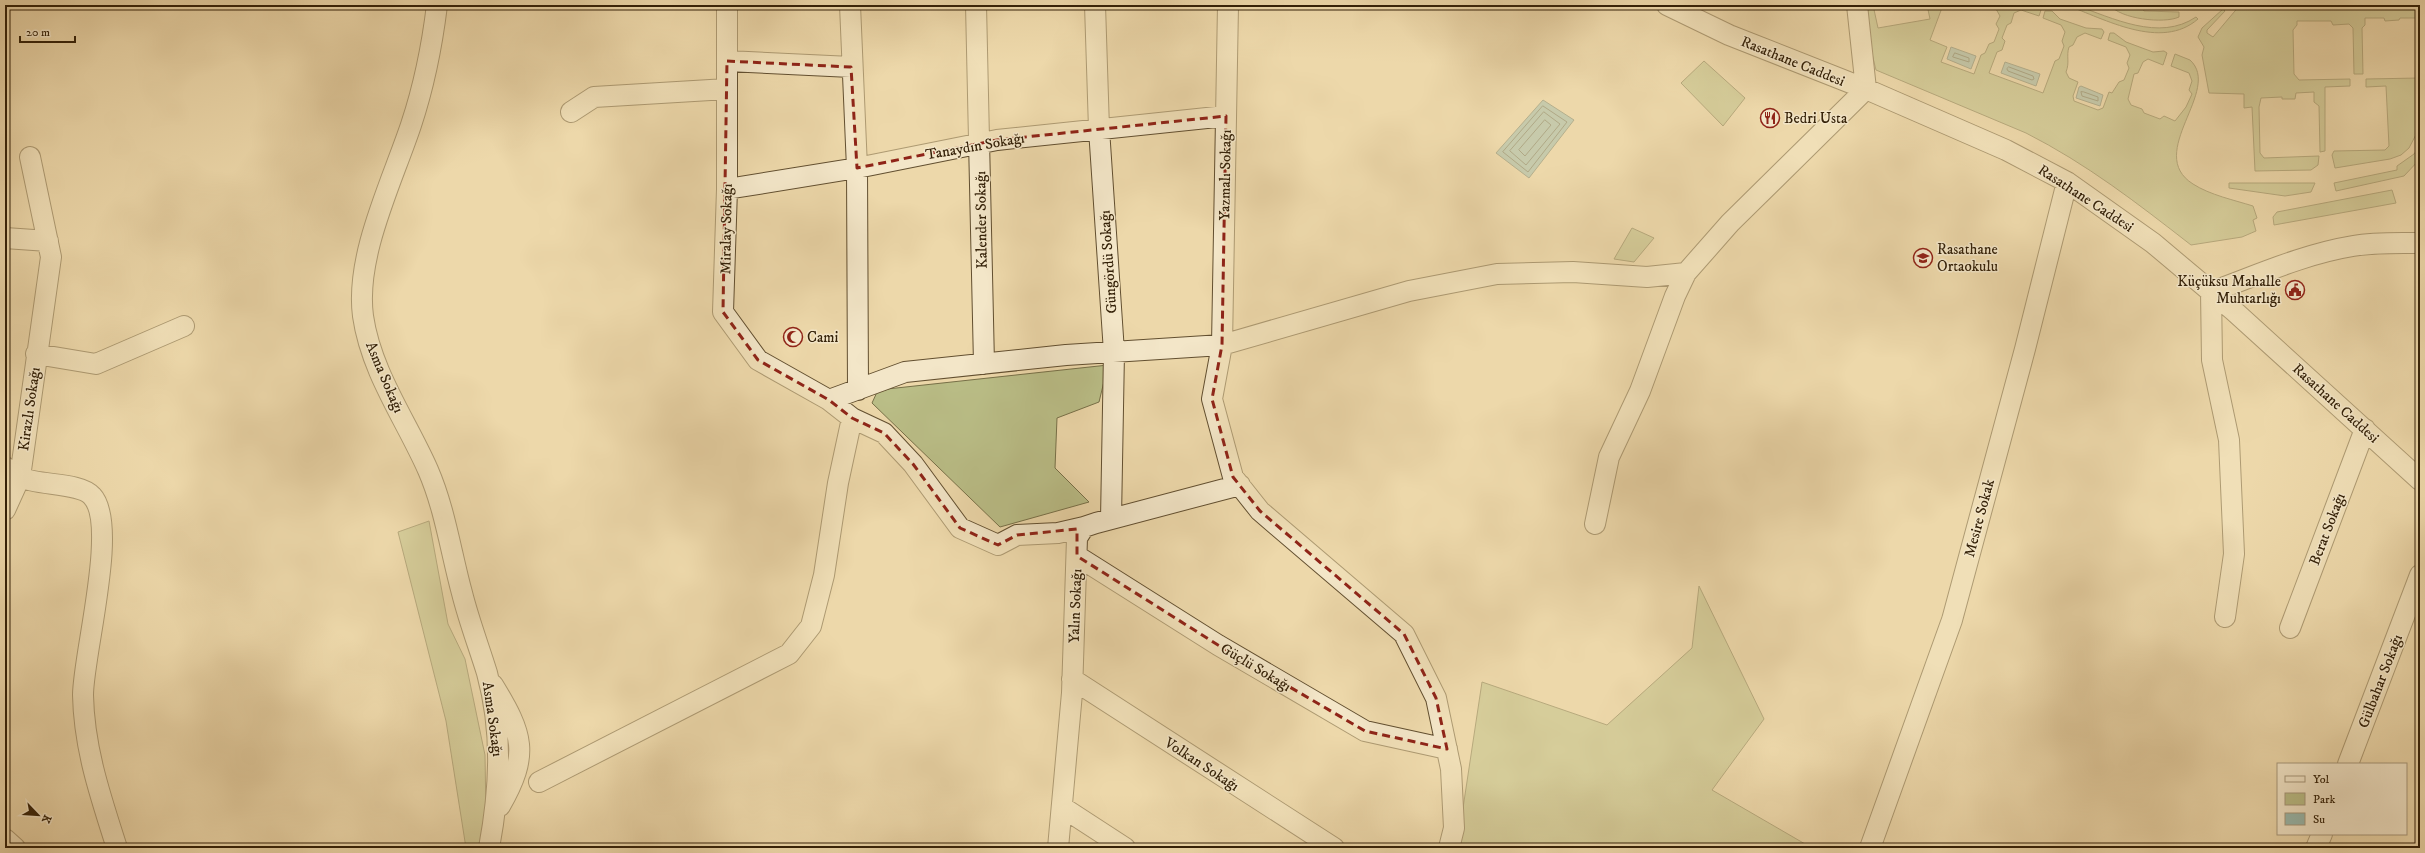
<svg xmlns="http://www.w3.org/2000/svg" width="2425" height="853" font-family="'IM FELL DW Pica',serif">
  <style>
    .green { fill: #babe87; stroke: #777048 }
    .water { fill: #99b9ad; stroke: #717c6b }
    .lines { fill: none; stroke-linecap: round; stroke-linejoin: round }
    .shore { stroke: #666d5a; stroke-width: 1 }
    .minor-casing { stroke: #624f30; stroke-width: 22 }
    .minor { stroke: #f3e6c8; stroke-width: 20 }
    .marked { fill: none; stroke: #8f2418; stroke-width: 3; stroke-dasharray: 8 5; stroke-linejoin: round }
    .labels { text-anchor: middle; stroke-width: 3; stroke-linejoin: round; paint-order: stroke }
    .street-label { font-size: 15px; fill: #342108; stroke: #f3e6c8 }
    .poi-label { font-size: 15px; fill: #342108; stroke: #f3e6c8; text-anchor: start }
  </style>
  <rect width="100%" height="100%" fill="#edd8aa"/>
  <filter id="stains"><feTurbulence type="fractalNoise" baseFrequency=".005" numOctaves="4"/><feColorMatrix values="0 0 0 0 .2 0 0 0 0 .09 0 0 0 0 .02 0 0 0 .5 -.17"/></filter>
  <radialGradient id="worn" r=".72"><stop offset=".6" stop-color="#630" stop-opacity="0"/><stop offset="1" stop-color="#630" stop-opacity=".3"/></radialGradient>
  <path class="green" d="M 1867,5 L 1873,5 L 1878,28 L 1930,19 L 1927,5 L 1943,5 L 1930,40 L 1947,47 L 1941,62 L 1974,74 L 1981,55 L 1985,53 L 1989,44 L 1994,42 L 1999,29 L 1996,24 L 2000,16 L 1996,9 L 1985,5 L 2037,6 L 2041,10 L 2039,16 L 2021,10 L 2014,13 L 2011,23 L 2007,25 L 2002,38 L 2005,41 L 2002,50 L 1997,52 L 1989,73 L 2043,93 L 2055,61 L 2059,59 L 2064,46 L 2062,41 L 2065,32 L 2061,25 L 2043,18 L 2045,11 L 2052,11 L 2060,19 L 2086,28 L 2102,29 L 2104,32 L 2101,39 L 2085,33 L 2077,37 L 2073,45 L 2069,47 C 2066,56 2070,62 2066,72 L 2069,78 L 2078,82 L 2073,96 L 2074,101 L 2098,110 L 2103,108 L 2109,92 L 2112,93 L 2119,82 L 2124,80 L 2129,68 L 2127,63 L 2130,55 L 2126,47 L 2108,40 L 2110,33 L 2114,33 L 2126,42 L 2153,52 L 2164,51 L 2167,53 L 2163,65 L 2148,59 L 2143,62 L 2138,73 L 2134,74 L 2128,99 L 2131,105 L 2142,109 L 2144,113 L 2160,119 L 2164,116 L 2175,121 L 2186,107 L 2192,94 L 2189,90 L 2192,81 L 2189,73 L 2171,66 L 2175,54 L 2190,60 C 2223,90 2144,153 2193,184 C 2210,195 2234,200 2253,206 L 2257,218 L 2253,220 L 2256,231 L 2242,237 L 2191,245 C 2137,203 2087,164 2026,133 L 1876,70 L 1871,50 Z
    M 2066,5 L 2075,5 C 2113,18 2159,42 2196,17 L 2198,19 C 2161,51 2105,19 2066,5 Z
    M 2110,5 L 2140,5 L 2144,11 L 2179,12 L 2179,17 C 2164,24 2120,19 2110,5 Z
    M 2240,5 L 2420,5 L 2420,25 L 2419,18 L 2400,18 L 2399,20 L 2385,21 L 2384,18 L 2365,18 L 2365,25 L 2362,28 L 2363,74 L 2354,74 L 2353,28 L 2349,24 L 2333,25 L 2331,21 L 2297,21 L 2297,25 L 2293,30 L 2294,74 L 2299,80 L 2350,79 L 2350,86 L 2325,87 L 2325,151 L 2320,152 L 2319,106 L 2314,102 L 2314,92 L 2296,93 L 2295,99 L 2282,99 L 2282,97 L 2261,98 L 2259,107 L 2260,153 L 2264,158 L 2319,156 L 2318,165 L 2311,170 L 2255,171 L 2252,107 L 2244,108 L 2244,94 L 2209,93 L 2202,55 L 2204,47 L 2198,37 L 2202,28 L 2223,9 L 2225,11 L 2207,30 L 2207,33 L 2213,37 Z
    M 1704,61 L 1745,98 L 1723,126 L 1681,83 Z
    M 2419,78 L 2420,127 L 2409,148 L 2401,155 L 2390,159 L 2335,168 L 2332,155 L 2334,151 L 2385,150 L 2389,146 L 2386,86 L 2366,87 L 2366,79 Z
    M 2420,146 L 2420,159 L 2404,176 L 2336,191 L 2334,183 L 2397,170 L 2397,166 L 2414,154 Z
    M 2229,183 L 2315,183 L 2311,192 L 2285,196 L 2229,188 Z
    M 2392,190 L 2396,203 L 2274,225 L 2273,217 L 2277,212 Z
    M 1632,228 L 1654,238 L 1634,262 L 1614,259 Z
    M 1108,365 L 1099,402 L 1057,418 L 1055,468 L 1089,502 L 1000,527 L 872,403 L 878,390 Z
    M 429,521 L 448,624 L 465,659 L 485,755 L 486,817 L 480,848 L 466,848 L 446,721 L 398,532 Z
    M 1699,586 L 1764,719 L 1712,790 L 1812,848 L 1457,848 L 1482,682 L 1607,725 L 1692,648 Z"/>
  <path class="water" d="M 1951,47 L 1976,56 L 1971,69 L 1947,59 Z
    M 2005,62 L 2040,74 L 2036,86 L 2001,73 Z
    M 2081,86 L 2103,95 L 2100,106 L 2076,98 L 2079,87 Z
    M 1543,100 L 1574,120 L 1529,178 L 1496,153 Z"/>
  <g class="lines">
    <path class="shore" d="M 1955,53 L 1969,58 L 1969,62 L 1953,57 Z
      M 2009,67 L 2033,76 L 2034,79 L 2032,80 L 2008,71 L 2007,69 Z
      M 2084,92 L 2098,97 L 2098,101 L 2082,96 L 2081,92 Z
      M 1543,106 L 1567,122 L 1528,172 L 1503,152 Z
      M 1544,112 L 1560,124 L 1526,165 L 1510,151 Z
      M 1545,120 L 1551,125 L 1525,156 L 1519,150 Z"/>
    <g class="minor-casing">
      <path id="minor" d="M 437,5 C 432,46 424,86 411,125 C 392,182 355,256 363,316 C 371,372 406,420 428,470 C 445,509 451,553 462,593 C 469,621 479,647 487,673 C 503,732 500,789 489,848
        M 727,5 L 727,189 L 723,312 L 758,360 L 829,400
        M 850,5 L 857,168 L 858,390
        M 976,5 L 984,364
        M 1095,5 L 1099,129 L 1114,352 L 1111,519
        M 1228,5 L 1222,345 L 1409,291 L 1497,274 L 1573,272 L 1647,277 L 1686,273
        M 1667,5 L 1729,35 L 1866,89 L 2006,150 L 2067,182 L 2153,243 L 2234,311 L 2420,480
        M 727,61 L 851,67
        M 571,112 L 594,97 L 727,89
        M 727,189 L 857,168 L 997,140 L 1226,116
        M 5,238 L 48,241
        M 36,354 L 96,364 L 184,326
        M 5,467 C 10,470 15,475 20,477 C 38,486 80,482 92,496 C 119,524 83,655 83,695 C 84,749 101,798 117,848
        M 5,510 L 20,477 L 51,257 L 30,157
        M 1595,524 L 1609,457 L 1640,391 L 1675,296 L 1686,273 L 1730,223 L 1866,89 L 1857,5
        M 1084,527 L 1058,533 L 1017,535 L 998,545 L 960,528 L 913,464 L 884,433 L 852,418 L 829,400 L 905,372 L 1066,355 L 1222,345 L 1212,399 L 1233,477 L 1260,511 L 1404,634 L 1436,698 L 1451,769 L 1454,828 L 1449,848
        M 1077,556 L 1218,645 L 1365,731 L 1447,749
        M 2225,617 L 2234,554 L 2229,440 L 2212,360 L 2211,292 C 2258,275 2304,254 2353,246 C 2375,242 2398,243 2420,243
        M 2290,628 L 2365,429
        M 1072,679 L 1334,848
        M 493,685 C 523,734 530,754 500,806
        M 2348,764 L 2420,575
        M 539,782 L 789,654 L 811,626 L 824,575 L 838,483 L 852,418
        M 1062,807 L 1125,848
        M 5,839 L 15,848
        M 1058,848 L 1072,693 L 1077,538 L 1084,527 L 1096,523 L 1240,485
        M 1870,848 L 1952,620 L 2025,349 L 2067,182
        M 2316,848 L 2322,834"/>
    </g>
    <use href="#minor" class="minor"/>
  </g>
  <path d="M0 0H2425V853H0ZM 727,61 L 851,67 L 857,168 L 997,140 L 1226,116 L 1222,345 L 1212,399 L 1233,477 L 1260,511 L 1404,634 L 1436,698 L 1447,749 L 1365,731 L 1218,645 L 1077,556 L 1077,529 L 1017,535 L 998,545 L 960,528 L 913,464 L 884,433 L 852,418 L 829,400 L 758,360 L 723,312 Z" fill="#edd8aa" fill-opacity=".55" fill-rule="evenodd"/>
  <path class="marked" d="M 727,61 L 851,67 L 857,168 L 997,140 L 1226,116 L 1222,345 L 1212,399 L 1233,477 L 1260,511 L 1404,634 L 1436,698 L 1447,749 L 1365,731 L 1218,645 L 1077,556 L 1077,529 L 1017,535 L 998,545 L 960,528 L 913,464 L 884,433 L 852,418 L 829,400 L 758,360 L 723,312 Z"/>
  <defs>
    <g id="restaurant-ring" transform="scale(1)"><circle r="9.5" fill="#f3e6c8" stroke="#8f2418" stroke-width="1.5"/><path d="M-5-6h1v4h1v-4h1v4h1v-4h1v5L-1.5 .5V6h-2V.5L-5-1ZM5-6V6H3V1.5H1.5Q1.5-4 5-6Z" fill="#8f2418"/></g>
    <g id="school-ring" transform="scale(1)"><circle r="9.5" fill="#f3e6c8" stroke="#8f2418" stroke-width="1.5"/><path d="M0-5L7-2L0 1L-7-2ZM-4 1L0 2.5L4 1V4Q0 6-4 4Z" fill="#8f2418"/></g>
    <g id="civic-ring" transform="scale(1)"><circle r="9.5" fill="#f3e6c8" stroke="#8f2418" stroke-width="1.5"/><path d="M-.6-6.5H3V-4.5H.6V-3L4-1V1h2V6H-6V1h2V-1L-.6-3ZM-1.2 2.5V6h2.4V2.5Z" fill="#8f2418"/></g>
    <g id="mosque-ring" transform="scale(1)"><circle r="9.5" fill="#f3e6c8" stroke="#8f2418" stroke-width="1.5"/><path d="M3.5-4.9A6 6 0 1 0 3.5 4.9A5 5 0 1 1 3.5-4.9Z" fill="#8f2418"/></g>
  </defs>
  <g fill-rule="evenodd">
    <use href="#restaurant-ring" x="1770" y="118"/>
    <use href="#school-ring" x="1923" y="258"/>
    <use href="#civic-ring" x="2295" y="290"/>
    <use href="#mosque-ring" x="793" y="337"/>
  </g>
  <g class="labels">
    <g class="street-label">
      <text transform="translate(1793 61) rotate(22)" y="5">Rasathane Caddesi</text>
      <text transform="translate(975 146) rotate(-10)" y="5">Tanaydın Sokağı</text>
      <text transform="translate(1225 175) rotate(-89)" y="5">Yazmalı Sokağı</text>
      <text transform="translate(2086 198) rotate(33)" y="5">Rasathane Caddesi</text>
      <text transform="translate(981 220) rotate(-91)" y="5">Kalender Sokağı</text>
      <text transform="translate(726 229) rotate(-89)" y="5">Miralay Sokağı</text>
      <text transform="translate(1108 262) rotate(-94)" y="5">Güngördü Sokağı</text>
      <text transform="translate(385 377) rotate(67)" y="5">Asma Sokağı</text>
      <text transform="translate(2336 403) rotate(42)" y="5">Rasathane Caddesi</text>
      <text transform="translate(29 409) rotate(-82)" y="5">Kirazlı Sokağı</text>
      <text transform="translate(1979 518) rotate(-75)" y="5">Mesire Sokak</text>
      <text transform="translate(2327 529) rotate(-69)" y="5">Berat Sokağı</text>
      <text transform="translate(1075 606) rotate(-88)" y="5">Yalın Sokağı</text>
      <text transform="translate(1256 667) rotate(31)" y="5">Güçlü Sokağı</text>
      <text transform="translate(2380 681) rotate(-69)" y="5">Gülbahar Sokağı</text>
      <text transform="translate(493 719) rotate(82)" y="5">Asma Sokağı</text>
      <text transform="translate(1202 764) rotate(33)" y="5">Volkan Sokağı</text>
    </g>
    <g class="poi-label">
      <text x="1784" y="123">Bedri Usta</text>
      <text x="1937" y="254">Rasathane<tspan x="1937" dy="17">Ortaokulu</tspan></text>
      <text x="2281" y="286" text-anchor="end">Küçüksu Mahalle<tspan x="2281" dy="17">Muhtarlığı</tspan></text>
      <text x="807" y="342">Cami</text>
    </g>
  </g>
  <rect width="2425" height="853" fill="none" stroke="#edd8aa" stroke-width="20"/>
  <rect x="6" y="6" width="2413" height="841" fill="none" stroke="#342108" stroke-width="2"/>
  <rect x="10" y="10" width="2405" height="833" fill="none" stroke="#342108"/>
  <rect x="2277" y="763" width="130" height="72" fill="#f3e6c8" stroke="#a7977b"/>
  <rect x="2285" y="776" width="20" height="6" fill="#f3e6c8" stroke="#a7977b"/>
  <text x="2313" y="783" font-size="12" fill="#342108">Yol</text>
  <rect x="2285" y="793" width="20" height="12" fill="#babe87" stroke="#a7977b"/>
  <text x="2313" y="803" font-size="12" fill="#342108">Park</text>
  <rect x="2285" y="813" width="20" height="12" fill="#99b9ad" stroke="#a7977b"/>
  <text x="2313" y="823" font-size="12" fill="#342108">Su</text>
  <g transform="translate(38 815) rotate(115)" stroke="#f3e6c8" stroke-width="3" paint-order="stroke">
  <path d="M0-3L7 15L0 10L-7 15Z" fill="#342108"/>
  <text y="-6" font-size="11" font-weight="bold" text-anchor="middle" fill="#342108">K</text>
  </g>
  <path d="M20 36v6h55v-6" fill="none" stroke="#342108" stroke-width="2"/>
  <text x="26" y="36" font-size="12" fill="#342108" stroke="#f3e6c8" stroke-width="3" paint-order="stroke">20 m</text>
  <rect width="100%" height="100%" filter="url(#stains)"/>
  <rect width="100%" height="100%" fill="url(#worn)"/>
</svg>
